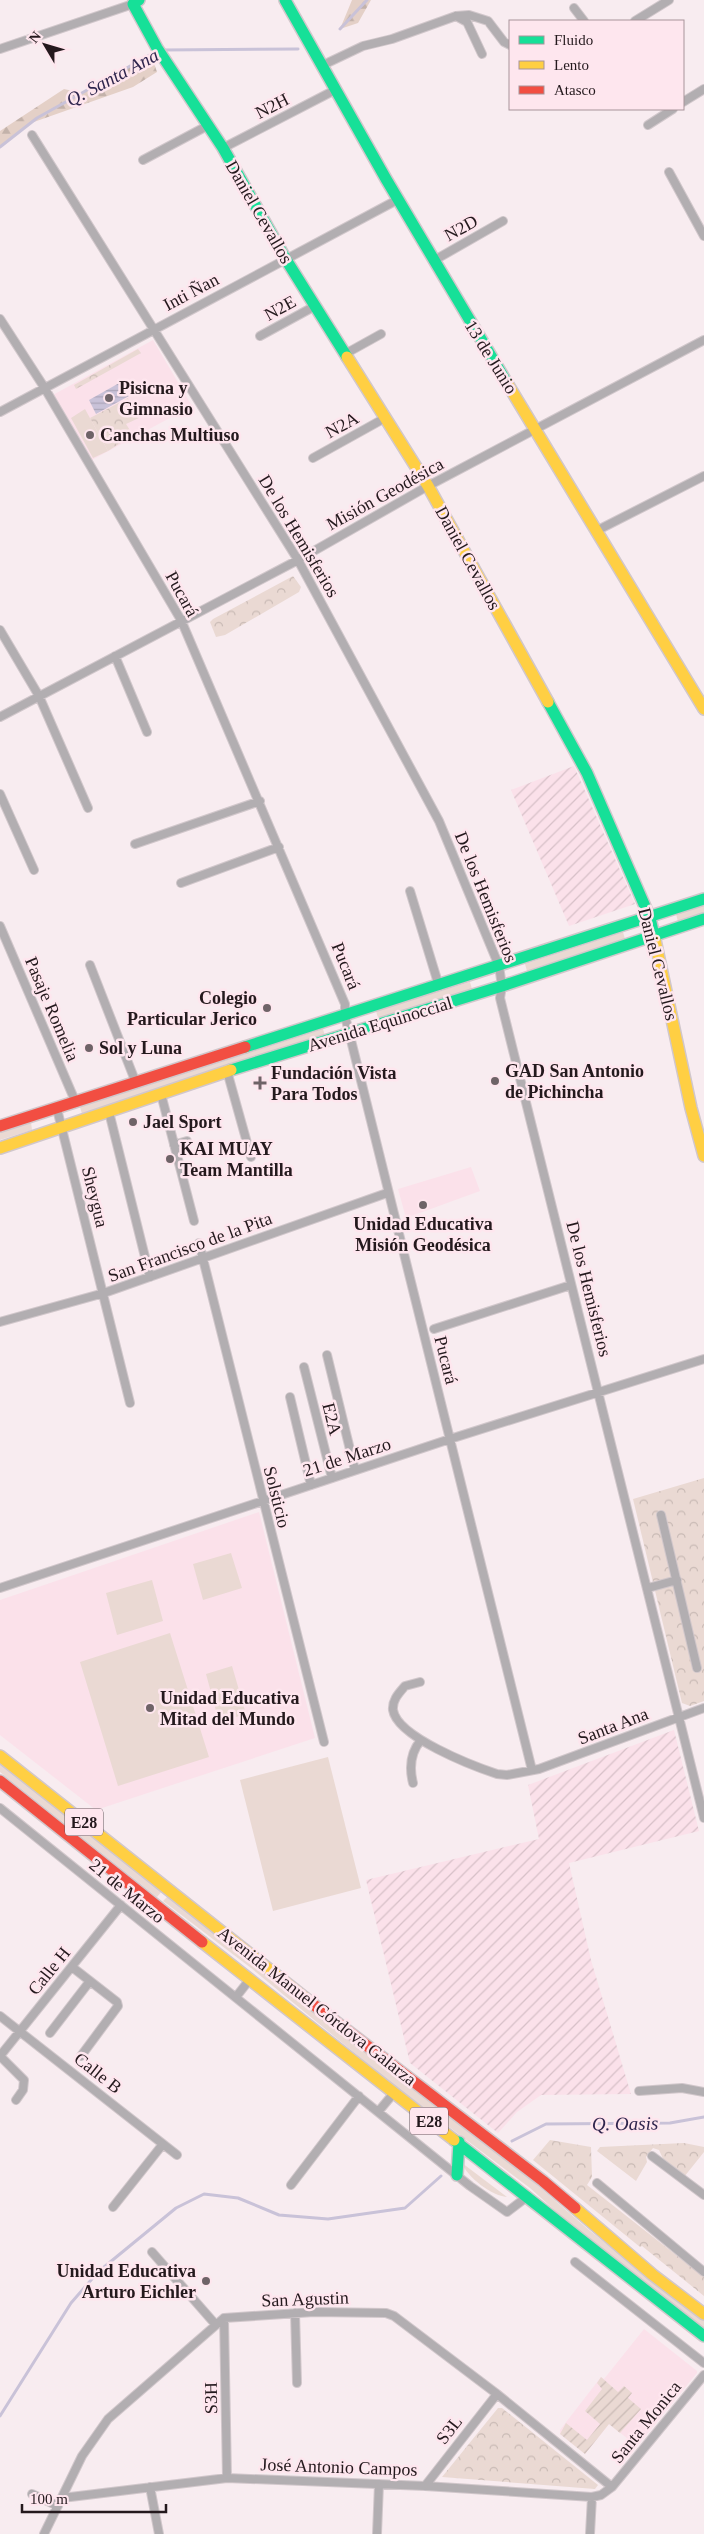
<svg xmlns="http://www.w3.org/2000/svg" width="704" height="2534" font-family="Georgia,serif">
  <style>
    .built { fill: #fbe1ea }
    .industrial { fill: url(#industrial-furrows) }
    .grass { fill: #ead9d3 }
    .forest { fill: url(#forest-firs) }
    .park { fill: url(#park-crowns) }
    .garden { fill: url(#garden-furrows) }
    .water { fill: url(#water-rules) }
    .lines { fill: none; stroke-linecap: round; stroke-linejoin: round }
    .stream { stroke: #c9c2d8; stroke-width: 3 }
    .street-casing { stroke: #d1c7cb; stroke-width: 10 }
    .fast-casing { stroke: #d1c7cb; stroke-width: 14 }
    .slow-casing { stroke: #d1c7cb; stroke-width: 14 }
    .jam-casing { stroke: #d1c7cb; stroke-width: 14 }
    .street { stroke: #b2aeb1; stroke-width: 8 }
    .fast { stroke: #16e098; stroke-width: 11 }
    .slow { stroke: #ffcf43; stroke-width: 11 }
    .jam { stroke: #f24e42; stroke-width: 11 }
    .poi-dot { fill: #6e6367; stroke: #fee6ee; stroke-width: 2 }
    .labels { text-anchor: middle; stroke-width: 5; stroke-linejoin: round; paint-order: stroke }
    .shield { fill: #fee6ee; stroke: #65565c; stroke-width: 1 }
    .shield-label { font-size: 16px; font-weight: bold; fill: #24191d }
    .street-label { font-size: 18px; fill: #24191d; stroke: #fee6ee }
    .poi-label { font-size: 18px; font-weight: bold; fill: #24191d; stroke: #fee6ee; text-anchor: start }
    .water-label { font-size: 19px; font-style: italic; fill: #2f254d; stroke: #fee6ee }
  </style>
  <defs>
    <pattern id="industrial-furrows" width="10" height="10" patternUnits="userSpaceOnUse" patternTransform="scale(1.25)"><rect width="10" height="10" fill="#fbe1ea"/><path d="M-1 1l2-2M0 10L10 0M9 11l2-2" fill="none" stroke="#d7c0c8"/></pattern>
    <pattern id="forest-firs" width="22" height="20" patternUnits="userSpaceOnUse" patternTransform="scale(1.25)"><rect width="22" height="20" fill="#e4d0c7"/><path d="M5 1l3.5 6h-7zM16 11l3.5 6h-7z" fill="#c3b2aa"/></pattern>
    <pattern id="park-crowns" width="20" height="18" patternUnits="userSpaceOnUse" patternTransform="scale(1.25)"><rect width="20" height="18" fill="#ead9d3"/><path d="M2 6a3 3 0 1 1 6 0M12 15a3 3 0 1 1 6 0" fill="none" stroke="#c9bab5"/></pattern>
    <pattern id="garden-furrows" width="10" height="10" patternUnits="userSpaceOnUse" patternTransform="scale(1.25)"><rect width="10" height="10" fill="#ead9d3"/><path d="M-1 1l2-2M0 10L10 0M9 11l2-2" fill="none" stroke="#c9bab5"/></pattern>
    <pattern id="water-rules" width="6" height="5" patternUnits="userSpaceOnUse" patternTransform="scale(1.25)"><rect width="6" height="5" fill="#c9c2d8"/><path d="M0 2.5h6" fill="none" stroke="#aca6b9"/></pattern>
  </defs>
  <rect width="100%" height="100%" fill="#f8ecf0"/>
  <path class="built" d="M 153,340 L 192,406 L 90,461 L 51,396 Z
    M 471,1167 L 480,1191 L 406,1218 L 398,1189 Z
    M 259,1512 L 315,1738 L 96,1810 L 0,1735 L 0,1600 Z
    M 644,2329 L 697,2371 L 697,2373 L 637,2446 L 609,2424 L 585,2454 L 560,2434 L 560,2430 L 601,2377 L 604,2379 Z"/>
  <path class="industrial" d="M 574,766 L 635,904 L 569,926 L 511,790 Z
    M 674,1730 L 699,1831 L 569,1863 L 591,1960 L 631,2094 L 541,2095 L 517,2112 L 498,2133 L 410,2063 L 366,1880 L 539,1839 L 528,1785 Z"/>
  <path class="grass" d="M 85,409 L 108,451 L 93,458 L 71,418 Z
    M 704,905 L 704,913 L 678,922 L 676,914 Z
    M 623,932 L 625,939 L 527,971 L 525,964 Z
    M 470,982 L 472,989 L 378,1018 L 376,1011 Z
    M 323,1029 L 325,1036 L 82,1114 L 80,1107 Z
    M 31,1122 L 32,1130 L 0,1140 L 0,1132 Z
    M 231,1553 L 242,1588 L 203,1600 L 193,1564 Z
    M 152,1580 L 163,1621 L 117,1635 L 106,1593 Z
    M 170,1633 L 209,1757 L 118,1786 L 80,1662 Z
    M 232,1666 L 246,1714 L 219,1722 L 206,1674 Z
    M 328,1757 L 361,1888 L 273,1911 L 240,1780 Z
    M 0,1764 L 163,1890 L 157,1897 L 0,1772 Z
    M 169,1895 L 396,2077 L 522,2172 L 589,2230 L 704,2321 L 704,2330 L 561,2216 L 530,2188 L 391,2083 L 251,1968 L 163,1901 Z
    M 462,2163 L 507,2197 C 492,2196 467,2177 462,2163 Z"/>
  <path class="forest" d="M 352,0 L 371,0 L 358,23 L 340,29 Z
    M 151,54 L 157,72 L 133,87 L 31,123 L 0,147 L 0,131 L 64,89 L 82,93 Z"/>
  <path class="park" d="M 138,349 L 141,353 L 76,389 L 74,385 Z
    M 128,398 L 139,418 L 126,424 L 133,435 L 108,451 L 90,418 Z
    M 293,576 L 301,587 L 299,592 L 225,635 L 216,637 L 210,622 L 213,619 Z
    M 704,1478 L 704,1701 L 690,1706 L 682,1703 L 633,1499 Z
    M 550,2140 L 591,2147 L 592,2177 L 587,2185 L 704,2277 L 704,2296 L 642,2246 L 640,2247 L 533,2160 Z
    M 684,2143 L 704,2147 L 704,2152 L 684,2177 L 665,2163 L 659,2150 L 653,2148 L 646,2157 L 647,2162 L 636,2181 L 597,2151 L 600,2147 Z
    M 498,2408 L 502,2408 L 598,2485 L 595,2489 L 442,2477 Z"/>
  <path class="garden" d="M 601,2377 L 618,2392 L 624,2386 L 632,2393 L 628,2398 L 641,2409 L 620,2433 L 609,2424 L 585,2454 L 560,2434 L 566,2423 L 587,2440 L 600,2424 L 585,2411 L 602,2389 L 597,2383 Z"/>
  <path class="water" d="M 121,382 L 129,396 L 96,414 L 89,400 Z"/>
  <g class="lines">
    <path class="stream" d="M 340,29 L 367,0
      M 163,50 L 298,49
      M 0,147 L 37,118 L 157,51
      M 512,2141 L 546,2124 L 670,2123 L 704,2117
      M 0,2416 L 71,2303 L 98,2272 L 176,2208 L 204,2194 L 238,2198 L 279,2215 L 328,2219 L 405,2208 L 441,2176"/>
    <g class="street-casing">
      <path id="street" d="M 574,8 L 584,21
        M 456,16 L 467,22 L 482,54
        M 635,21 L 669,0
        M 0,49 L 133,4
        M 321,66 L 363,46 L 392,39 L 456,16 L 469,15 L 488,21 L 504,42 L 510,45
        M 683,102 L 704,89
        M 648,125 L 673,109
        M 32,135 L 298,560 L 439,821 L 499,966 L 502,986 L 500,998 L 704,1818
        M 223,148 L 335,90
        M 143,160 L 207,126
        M 669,172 L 704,236
        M 433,261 L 503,221
        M 0,319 L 44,387 L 181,620 L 345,1004 L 345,1016 L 532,1770
        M 260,336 L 315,306
        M 345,354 L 381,334
        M 0,412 L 397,200
        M 313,458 L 385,418
        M 598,530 L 704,476
        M 0,630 L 39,696 L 88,808
        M 115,656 L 147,732
        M 0,717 L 298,560 L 428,486 L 704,340
        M 0,794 L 34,870
        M 135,844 L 260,801
        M 181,883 L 279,847
        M 410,891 L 439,986
        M 0,926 L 76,1103
        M 90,965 L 136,1083
        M 227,1071 L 251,1157
        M 161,1094 L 194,1221
        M 57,1109 L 130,1403
        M 109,1112 L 150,1277
        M 174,1145 L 187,1141
        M 199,1243 L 324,1742
        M 0,1322 L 104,1293 L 387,1193
        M 434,1329 L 571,1285
        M 327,1355 L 355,1470
        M 304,1367 L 332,1478
        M 290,1397 L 311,1485
        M 661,1515 L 697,1668
        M 0,1588 L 450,1439 L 704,1359
        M 648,1588 L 677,1580
        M 420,1682 L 405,1686 C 399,1693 392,1700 393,1710 C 397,1737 473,1766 497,1774 L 507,1775 L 539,1769 L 704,1708
        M 413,1783 C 409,1767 410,1753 421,1740
        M 0,1808 L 470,2186 L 507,2212 L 528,2196
        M 72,1967 L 117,2002 L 118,2006 L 81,2056
        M 236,1997 L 250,1979
        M 0,2016 L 177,2155
        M 50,2033 L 90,1981
        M 0,2056 L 121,1905
        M 0,2056 L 24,2080 L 23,2090 L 16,2100
        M 639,2091 L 682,2088 L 704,2092
        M 378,2112 L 393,2094
        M 652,2156 L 704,2195
        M 597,2183 L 704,2272
        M 291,2185 L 359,2096
        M 113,2207 L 163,2144
        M 152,2252 L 216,2325
        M 575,2262 L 704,2363
        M 295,2313 L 297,2383
        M 224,2318 L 227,2478
        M 425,2486 L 497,2394
        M 150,2487 L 159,2534
        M 32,2494 L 58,2506
        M 62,2498 L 227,2478 L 425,2486 L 592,2497 L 601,2495 L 612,2487 L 704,2375
        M 44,2534 L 82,2456 L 108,2419 L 224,2318 L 314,2312 L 386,2313 L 394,2316 L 497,2394 L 612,2487
        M 377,2534 L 379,2484
        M 590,2534 L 592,2497"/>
    </g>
    <g class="fast-casing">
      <path id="fast" d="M 139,0 L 133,4 L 157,48 L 223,148 L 285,258 L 347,357
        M 285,0 L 386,179 L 507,383
        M 548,702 L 587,773 L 650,918 L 655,940
        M 245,1047 L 704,899
        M 231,1070 L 502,986 L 704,919
        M 454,2140 L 704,2336
        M 457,2175 L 459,2142"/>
    </g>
    <g class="slow-casing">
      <path id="slow" d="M 347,357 L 428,486 L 548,702
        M 507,383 L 704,709
        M 655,940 L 691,1108 L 704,1156
        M 0,1148 L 231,1070
        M 0,1756 L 314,2005
        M 202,1942 L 454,2140
        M 575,2208 L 653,2275 L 704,2314"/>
    </g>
    <g class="jam-casing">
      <path id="jam" d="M 0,1126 L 245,1047
        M 0,1781 L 202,1942
        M 314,2005 L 543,2181 L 575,2208"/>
    </g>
    <use href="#street" class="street"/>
    <use href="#fast" class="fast"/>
    <use href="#slow" class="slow"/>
    <use href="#jam" class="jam"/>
  </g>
  <g class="poi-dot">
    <circle cx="109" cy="398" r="5"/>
    <circle cx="90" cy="435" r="5"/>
    <circle cx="267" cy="1008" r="5"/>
    <circle cx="89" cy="1048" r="5"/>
    <circle cx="495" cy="1081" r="5"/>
    <path d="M257.5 1075.5h5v5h5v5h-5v5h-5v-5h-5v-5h5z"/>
    <circle cx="133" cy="1122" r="5"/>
    <circle cx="170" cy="1159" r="5"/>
    <circle cx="423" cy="1205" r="5"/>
    <circle cx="150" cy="1708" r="5"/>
    <circle cx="206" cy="2281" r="5"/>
  </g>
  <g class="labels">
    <g class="shield">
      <rect x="65" y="1808.5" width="38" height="27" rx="4"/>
      <rect x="410" y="2107.5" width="38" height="27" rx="4"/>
    </g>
    <g class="shield-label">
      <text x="84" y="1828">E28</text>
      <text x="429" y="2127">E28</text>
    </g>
    <g class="street-label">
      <text transform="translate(272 106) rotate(-27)" y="6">N2H</text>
      <text transform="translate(259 212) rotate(60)" y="6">Daniel Cevallos</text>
      <text transform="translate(461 228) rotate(-29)" y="6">N2D</text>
      <text transform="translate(191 292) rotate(-28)" y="6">Inti Ñan</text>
      <text transform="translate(280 308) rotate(-29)" y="6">N2E</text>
      <text transform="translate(491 357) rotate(58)" y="6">13 de Junio</text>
      <text transform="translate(342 425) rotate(-29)" y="6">N2A</text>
      <text transform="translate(385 494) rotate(-29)" y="6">Misión Geodésica</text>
      <text transform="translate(299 536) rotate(59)" y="6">De los Hemisferios</text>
      <text transform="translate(468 558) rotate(61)" y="6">Daniel Cevallos</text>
      <text transform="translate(182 594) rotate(61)" y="6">Pucará</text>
      <text transform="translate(486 897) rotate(68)" y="6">De los Hemisferios</text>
      <text transform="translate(658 964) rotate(76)" y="6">Daniel Cevallos</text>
      <text transform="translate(346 966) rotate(68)" y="6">Pucará</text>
      <text transform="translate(52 1009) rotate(67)" y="6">Pasaje Romelia</text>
      <text transform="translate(380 1024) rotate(-17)" y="6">Avenida Equinoccial</text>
      <text transform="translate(95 1197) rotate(76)" y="6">Sheygua</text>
      <text transform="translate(190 1247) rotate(-20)" y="6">San Francisco de la Pita</text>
      <text transform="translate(589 1289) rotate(76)" y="6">De los Hemisferios</text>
      <text transform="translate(446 1360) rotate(76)" y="6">Pucará</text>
      <text transform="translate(332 1419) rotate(76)" y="6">E2A</text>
      <text transform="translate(347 1457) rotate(-18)" y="6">21 de Marzo</text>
      <text transform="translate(277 1497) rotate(76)" y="6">Solsticio</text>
      <text transform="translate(613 1726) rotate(-21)" y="6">Santa Ana</text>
      <text transform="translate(127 1891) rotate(39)" y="6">21 de Marzo</text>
      <text transform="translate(49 1971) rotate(-51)" y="6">Calle H</text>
      <text transform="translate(317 2006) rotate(38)" y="6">Avenida Manuel Córdova Galarza</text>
      <text transform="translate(98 2073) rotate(38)" y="6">Calle B</text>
      <text transform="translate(305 2299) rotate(-2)" y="6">San Agustin</text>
      <text transform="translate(211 2398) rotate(-91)" y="6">S3H</text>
      <text transform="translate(646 2422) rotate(-51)" y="6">Santa Monica</text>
      <text transform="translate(449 2430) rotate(-52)" y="6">S3L</text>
      <text transform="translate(339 2467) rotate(2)" y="6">José Antonio Campos</text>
    </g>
    <g class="poi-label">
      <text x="119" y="394">Pisicna y<tspan x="119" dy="21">Gimnasio</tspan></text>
      <text x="100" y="441">Canchas Multiuso</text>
      <text x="257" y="1004" text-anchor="end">Colegio<tspan x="257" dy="21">Particular Jerico</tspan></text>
      <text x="99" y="1054">Sol y Luna</text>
      <text x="505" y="1077">GAD San Antonio<tspan x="505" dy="21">de Pichincha</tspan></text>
      <text x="271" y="1079">Fundación Vista<tspan x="271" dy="21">Para Todos</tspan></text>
      <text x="143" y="1128">Jael Sport</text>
      <text x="180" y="1155">KAI MUAY<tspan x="180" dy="21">Team Mantilla</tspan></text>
      <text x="423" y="1230" text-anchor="middle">Unidad Educativa<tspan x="423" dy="21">Misión Geodésica</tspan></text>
      <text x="160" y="1704">Unidad Educativa<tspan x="160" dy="21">Mitad del Mundo</tspan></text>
      <text x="196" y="2277" text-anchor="end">Unidad Educativa<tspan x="196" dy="21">Arturo Eichler</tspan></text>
    </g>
    <g class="water-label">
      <text transform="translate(112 77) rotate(-28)" y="7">Q. Santa Ana</text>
      <text transform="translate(625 2123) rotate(-1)" y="7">Q. Oasis</text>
    </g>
  </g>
  <rect x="509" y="20" width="175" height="90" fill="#fee6ee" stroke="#a7949a"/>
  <rect x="519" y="36" width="25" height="8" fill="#16e098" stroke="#a7949a"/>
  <text x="554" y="45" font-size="15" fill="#24191d">Fluido</text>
  <rect x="519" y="61" width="25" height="8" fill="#ffcf43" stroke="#a7949a"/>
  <text x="554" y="70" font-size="15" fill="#24191d">Lento</text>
  <rect x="519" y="86" width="25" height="8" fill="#f24e42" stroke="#a7949a"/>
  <text x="554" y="95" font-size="15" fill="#24191d">Atasco</text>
  <g transform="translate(45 45) rotate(308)" stroke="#fee6ee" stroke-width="4" paint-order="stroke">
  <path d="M0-4L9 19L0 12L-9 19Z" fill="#24191d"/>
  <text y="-8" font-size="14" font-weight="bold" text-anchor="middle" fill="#24191d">N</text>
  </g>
  <path d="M22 2504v8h144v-8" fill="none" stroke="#24191d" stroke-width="2.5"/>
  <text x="30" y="2504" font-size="15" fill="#24191d" stroke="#fee6ee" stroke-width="4" paint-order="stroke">100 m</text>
</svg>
